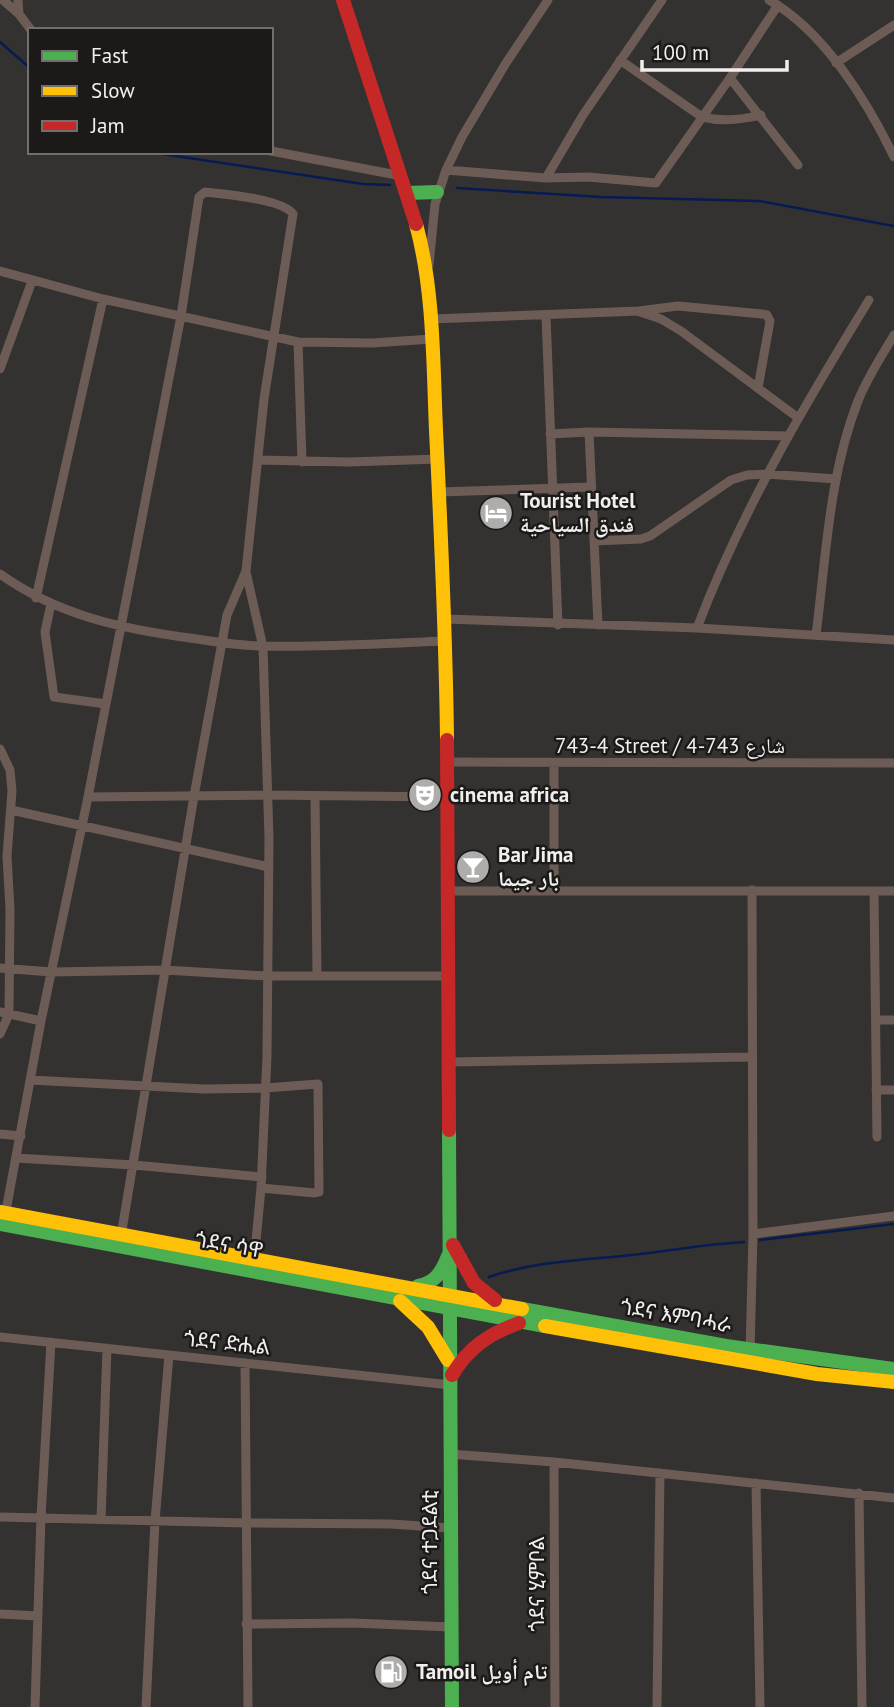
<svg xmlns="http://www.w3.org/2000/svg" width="894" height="1707" font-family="'PT Sans','Noto Naskh Arabic','Noto Sans Ethiopic',sans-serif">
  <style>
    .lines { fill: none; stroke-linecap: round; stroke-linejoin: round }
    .stream { stroke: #061b52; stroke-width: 2.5 }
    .street { stroke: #6d5c56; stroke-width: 9 }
    .fast { stroke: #4caf50; stroke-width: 14 }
    .slow { stroke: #ffc107; stroke-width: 14 }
    .jam { stroke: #c62828; stroke-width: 14 }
    .labels { text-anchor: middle; stroke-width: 5; stroke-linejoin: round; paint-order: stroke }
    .poi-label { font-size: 21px; font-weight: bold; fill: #f0efee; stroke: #1b1a19; text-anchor: start }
    .street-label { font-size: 21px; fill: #f0efee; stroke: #1b1a19 }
  </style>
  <rect width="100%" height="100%" fill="#333231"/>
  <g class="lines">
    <path class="stream" d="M 0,42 L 30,68
      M 149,152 L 363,184 L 390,185
      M 457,188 L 601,197 L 759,201 L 894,226
      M 760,1240 L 894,1224
      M 489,1277 C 536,1261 583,1260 632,1255 C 669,1251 706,1244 744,1242"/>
    <path class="street" d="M 3,0 L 19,14 L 31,30
      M 18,0 L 19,14
      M 769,0 C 824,31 867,101 894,157
      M 620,60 L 702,117 C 723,122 741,120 761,115
      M 836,63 L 894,25
      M 730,78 L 798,165
      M 271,151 L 402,176
      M 446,170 L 546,178 L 588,177 L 656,183 L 730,78 L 778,5
      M 546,178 L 583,115 L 662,0
      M 429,265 L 435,204 L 446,170 L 462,137 L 506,63 L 548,0
      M 0,271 L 103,299 L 298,342 L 372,343 L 432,339
      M 640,312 L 661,319 L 681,331 L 797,417
      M 546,315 L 558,625
      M 431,319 L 639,311 L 678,306 L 762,314 L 767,315 L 770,321 L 758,388
      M 298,342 L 302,462
      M 0,369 L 32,281
      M 589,432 L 788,436
      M 550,434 L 589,432 L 598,625
      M 258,460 L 348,462 L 439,459
      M 439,492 L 590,487
      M 594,541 L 641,539 L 650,536 L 731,480 L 747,475 L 767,474 L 836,479
      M 246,572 L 263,647 L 269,838 L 267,1056 L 261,1188 L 254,1262
      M 0,574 C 57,615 122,629 190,638 C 215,642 240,646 264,646 C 325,648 386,643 446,641
      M 36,598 L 103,299
      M 51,604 L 45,632 L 54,697 L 106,704
      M 446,619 L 697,628 L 894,640
      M 697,628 C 741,512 804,406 869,300
      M 816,635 C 826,557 829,475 858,401 C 867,378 881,357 894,335
      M 0,749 L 10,770 L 12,791 L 7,856 L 10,909 L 9,1014 L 0,1034
      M 446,762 L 894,763
      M 88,797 L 268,795 L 446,797
      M 315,797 L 317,976
      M 11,810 L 269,867
      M 447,891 L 894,891
      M 554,891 L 554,764
      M 874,891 L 877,1137
      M 0,968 L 51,972 L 165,970 L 266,976 L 447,976
      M 0,1012 L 41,1021
      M 876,1020 L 894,1020
      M 448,1062 L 751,1057
      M 30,1080 L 204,1089 L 265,1088 L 318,1084 L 319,1192 L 315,1193 L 261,1188
      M 876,1090 L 894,1090
      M 0,1134 L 21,1136
      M 16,1158 L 134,1165 L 262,1177
      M 5,1216 L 41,1021 L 88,797 L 181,316 L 199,197 L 205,192 C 224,194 283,199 293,214 L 264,399 L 246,571 L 227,615 L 194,796 L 121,1236
      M 753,1234 L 894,1216
      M 0,1337 L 451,1385
      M 750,1354 L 753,1234 L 752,890
      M 245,1363 L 248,1707
      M 450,1454 L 554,1462 L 894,1498
      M 554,1462 L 555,1707
      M 756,1483 L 760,1707
      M 859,1493 L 862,1707
      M 0,1517 L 245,1523 L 391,1524 L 450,1528
      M 101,1519 L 107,1348
      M 0,1614 L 38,1616
      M 246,1624 L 353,1623 L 451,1627
      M 35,1707 L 41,1517 L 51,1342
      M 146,1707 L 155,1521 L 169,1355
      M 657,1707 L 660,1473"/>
    <path class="fast" d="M 407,193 L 437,192
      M 449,1130 L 452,1707
      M 0,1224 L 545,1326
      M 418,1286 C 435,1283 442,1272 448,1256
      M 522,1309 L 726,1346 L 894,1369"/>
    <path class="slow" d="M 416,224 C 434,290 433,362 436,430 C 441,534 446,636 447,740
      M 0,1212 L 522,1309
      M 400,1301 L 428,1327 L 448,1360
      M 545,1326 L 817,1374 L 894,1382"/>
    <path class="jam" d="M 343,0 L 416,224
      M 447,740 L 449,1130
      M 453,1245 L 474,1283 L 495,1300
      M 452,1375 C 469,1347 489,1334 519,1323"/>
  </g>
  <defs>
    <g id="hotel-disc" transform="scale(1.75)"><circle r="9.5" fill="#aeadac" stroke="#1b1a19"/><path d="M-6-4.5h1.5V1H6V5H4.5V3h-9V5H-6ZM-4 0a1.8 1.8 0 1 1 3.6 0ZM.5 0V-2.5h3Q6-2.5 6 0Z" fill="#fff"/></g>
    <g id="theatre-disc" transform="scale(1.75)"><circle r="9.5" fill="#aeadac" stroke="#1b1a19"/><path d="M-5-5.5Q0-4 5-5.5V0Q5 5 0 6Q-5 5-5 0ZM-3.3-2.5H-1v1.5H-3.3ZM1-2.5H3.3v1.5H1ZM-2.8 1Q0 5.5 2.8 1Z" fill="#fff"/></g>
    <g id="bar-disc" transform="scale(1.75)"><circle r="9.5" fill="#aeadac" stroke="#1b1a19"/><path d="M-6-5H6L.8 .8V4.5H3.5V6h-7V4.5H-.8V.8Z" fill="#fff"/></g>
    <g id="fuel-disc" transform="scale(1.75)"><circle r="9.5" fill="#aeadac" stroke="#1b1a19"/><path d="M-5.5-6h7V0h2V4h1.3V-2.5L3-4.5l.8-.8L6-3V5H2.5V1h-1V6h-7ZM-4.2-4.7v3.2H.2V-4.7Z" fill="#fff"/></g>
  </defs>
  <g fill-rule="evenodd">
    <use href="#hotel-disc" x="496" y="513"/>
    <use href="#theatre-disc" x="425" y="795"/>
    <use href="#bar-disc" x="473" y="867"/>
    <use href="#fuel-disc" x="391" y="1672"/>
  </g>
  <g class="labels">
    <g class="poi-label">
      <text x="520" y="508">Tourist Hotel<tspan x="520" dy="24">فندق السياحية</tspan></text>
      <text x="450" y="802">cinema africa</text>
      <text x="498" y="862">Bar Jima<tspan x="498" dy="24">بار جيما</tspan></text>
      <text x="416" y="1679">Tamoil تام أويل</text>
    </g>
    <g class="street-label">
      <text x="670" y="753">743-4 Street / شارع 743-4</text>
      <text transform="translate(229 1245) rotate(10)" y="7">ጎደና ሳዋ</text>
      <text transform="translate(676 1316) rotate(10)" y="7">ጎደና እምባሓራ</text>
      <text transform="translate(227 1343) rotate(6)" y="7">ጎደና ድሒል</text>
      <text transform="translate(430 1542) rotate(-90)" y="7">ጎደና ተጋደልቲ</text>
      <text transform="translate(537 1584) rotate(-90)" y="7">ጎደና ሂምቦል</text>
    </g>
  </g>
  <rect x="28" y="28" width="245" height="126" fill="#1b1a19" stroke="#706f6e" stroke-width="2"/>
  <rect x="42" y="51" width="35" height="10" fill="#4caf50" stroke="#706f6e" stroke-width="2"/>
  <text x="91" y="63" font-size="21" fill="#f0efee">Fast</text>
  <rect x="42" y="86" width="35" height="10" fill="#ffc107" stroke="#706f6e" stroke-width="2"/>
  <text x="91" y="98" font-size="21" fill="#f0efee">Slow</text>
  <rect x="42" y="121" width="35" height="10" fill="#c62828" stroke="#706f6e" stroke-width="2"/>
  <text x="91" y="133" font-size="21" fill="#f0efee">Jam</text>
  <path d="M642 60v10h145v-10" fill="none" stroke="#f0efee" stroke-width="3.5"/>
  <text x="652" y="60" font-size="21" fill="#f0efee" stroke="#1b1a19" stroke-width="5" paint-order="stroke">100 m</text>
</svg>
